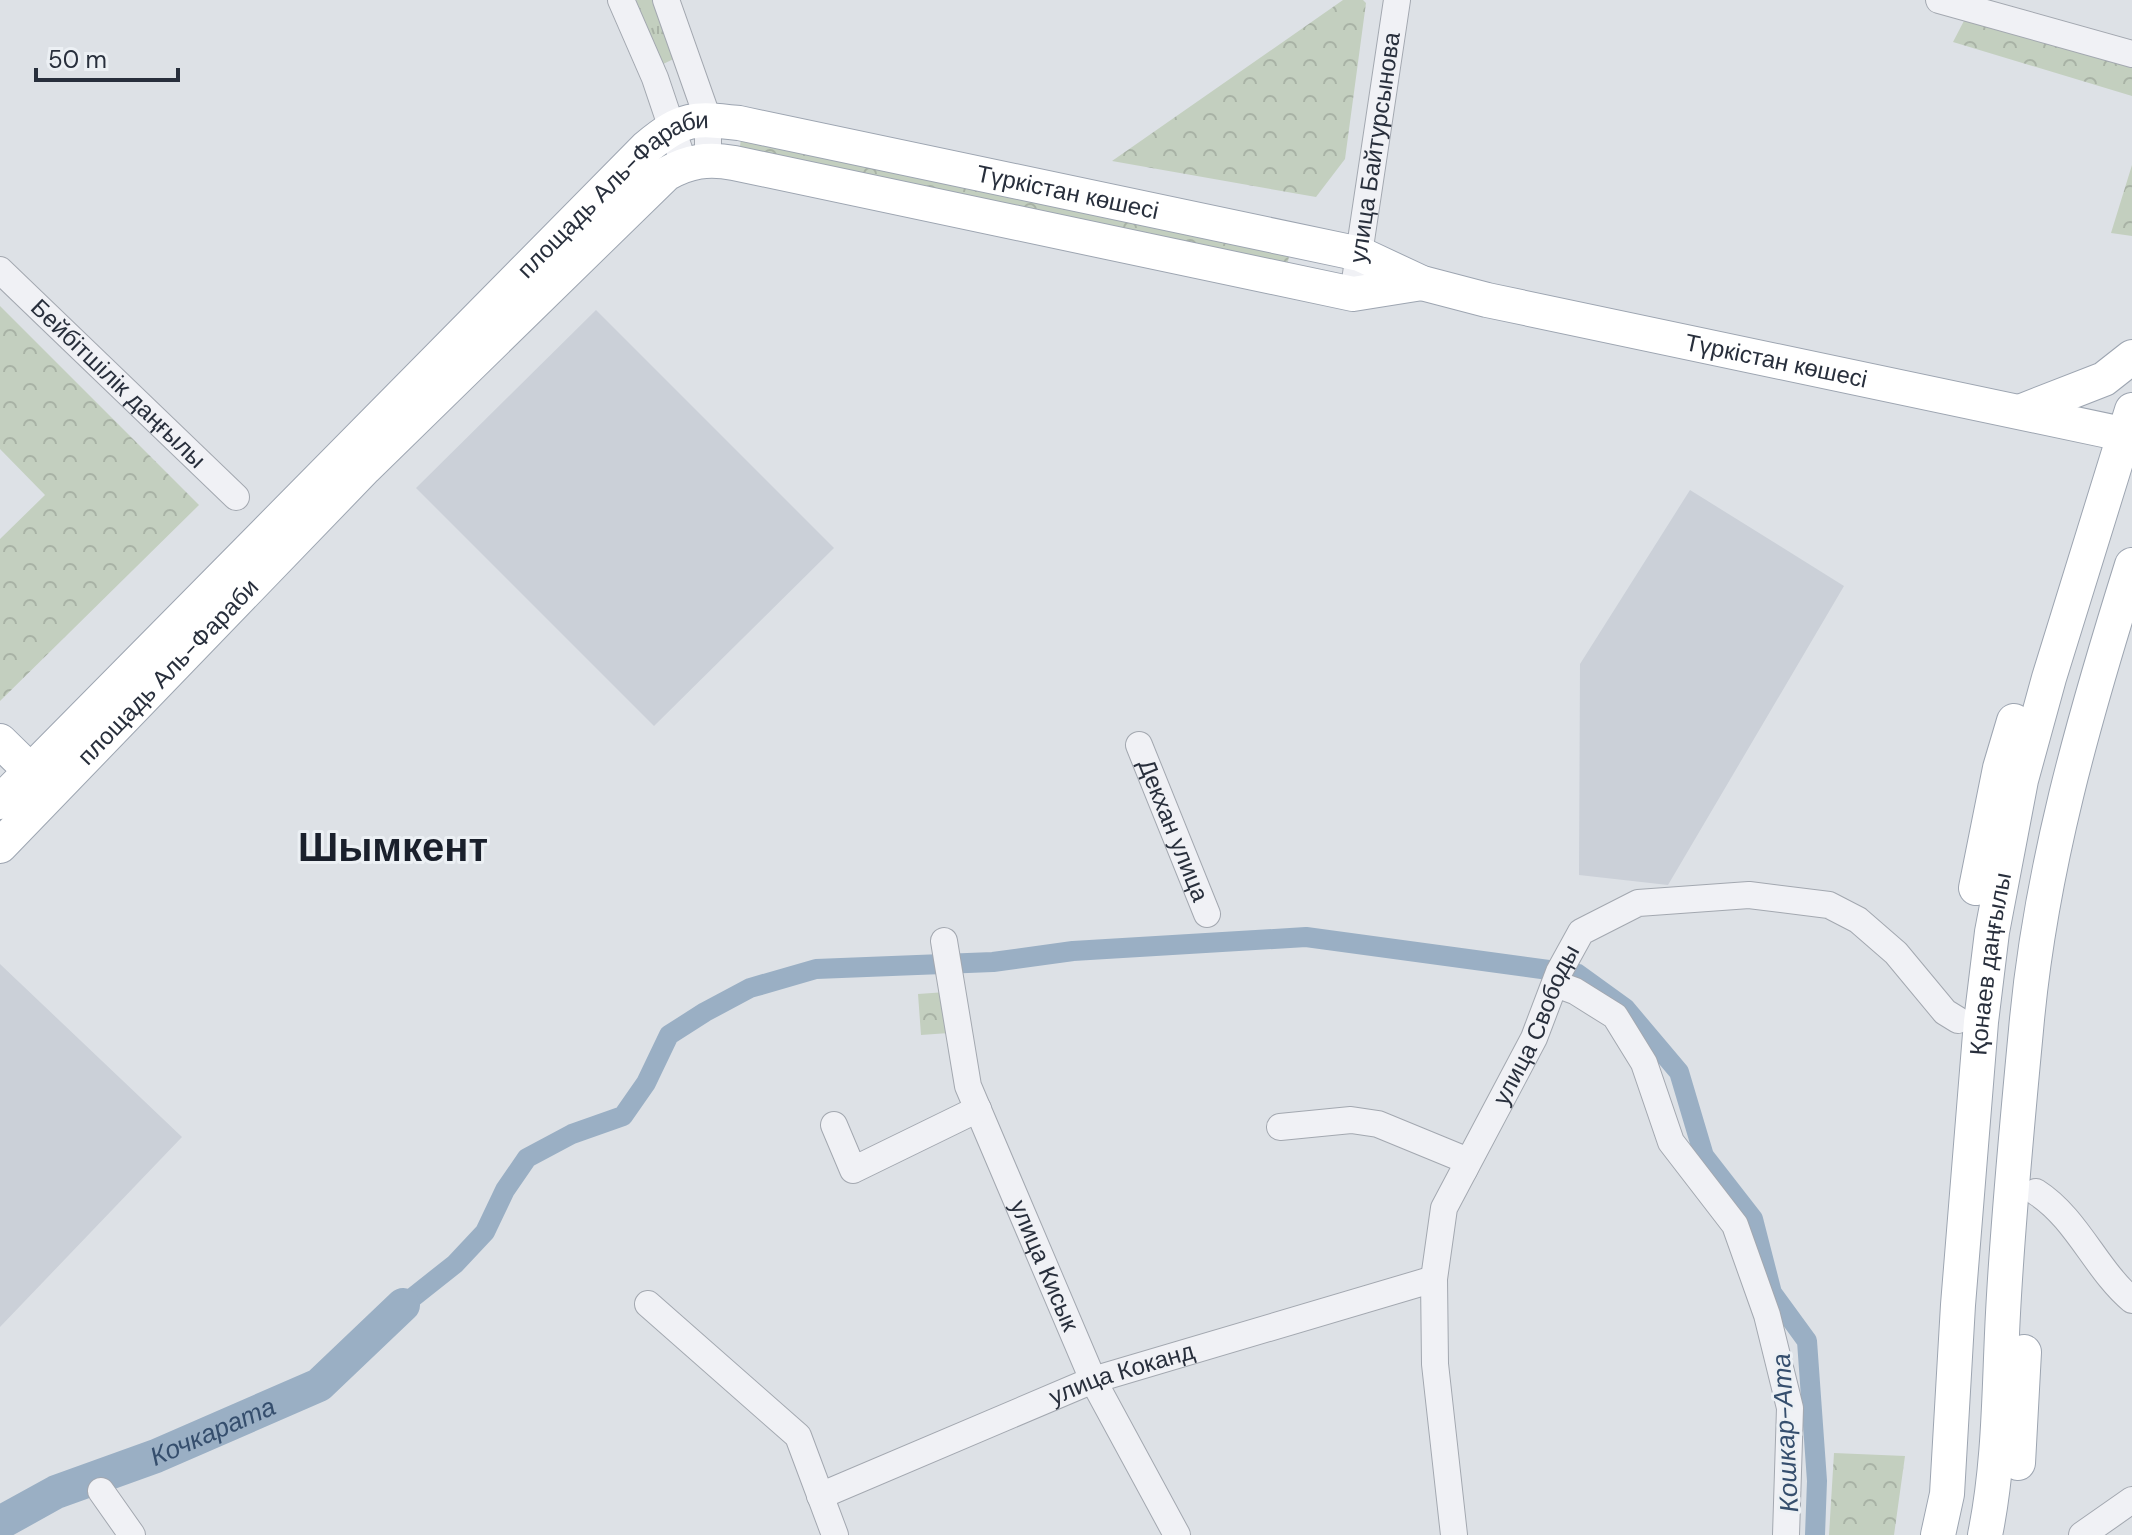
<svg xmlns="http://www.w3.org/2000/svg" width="2132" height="1535" font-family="'DM Sans',sans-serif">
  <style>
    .built { fill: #cbd0d8 }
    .grass { fill: url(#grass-tufts) }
    .forest { fill: url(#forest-crowns) }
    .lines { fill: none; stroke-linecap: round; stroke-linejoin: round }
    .canal { stroke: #9aafc4; stroke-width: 20 }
    .river { stroke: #9aafc4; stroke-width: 34 }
    .minor-casing { stroke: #a3a8b0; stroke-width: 28 }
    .major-casing { stroke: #9da5b1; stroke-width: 36 }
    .minor { stroke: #f0f1f5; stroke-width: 26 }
    .major { stroke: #fff; stroke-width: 34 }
    .labels { text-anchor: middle; stroke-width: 6; stroke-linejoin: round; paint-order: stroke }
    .street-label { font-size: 24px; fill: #282f3c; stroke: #ecf0f4 }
    .water-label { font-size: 26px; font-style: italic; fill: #354e6d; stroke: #ecf0f4 }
    .town-label { font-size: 40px; font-weight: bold; fill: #1a202c; stroke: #ecf0f4 }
  </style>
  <defs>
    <pattern id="grass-tufts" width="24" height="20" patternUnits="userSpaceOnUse" patternTransform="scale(2)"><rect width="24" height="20" fill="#c3cfbf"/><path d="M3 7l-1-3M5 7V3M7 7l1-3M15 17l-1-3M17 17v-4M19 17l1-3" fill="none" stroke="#a8b2a5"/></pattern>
    <pattern id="forest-crowns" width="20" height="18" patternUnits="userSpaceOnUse" patternTransform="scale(2)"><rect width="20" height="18" fill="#c3cfbf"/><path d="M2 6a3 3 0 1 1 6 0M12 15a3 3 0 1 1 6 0" fill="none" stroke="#a8b2a5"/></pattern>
  </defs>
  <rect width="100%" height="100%" fill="#dde1e6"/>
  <path class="built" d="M 596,310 L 834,548 L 654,726 L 416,488 Z
    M 1690,490 L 1844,586 L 1668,885 L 1579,875 L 1580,664 Z
    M 0,964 L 182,1137 L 0,1327 Z"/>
  <path class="grass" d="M 636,0 L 658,0 L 680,56 L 661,65 Z"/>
  <path class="forest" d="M 1343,0 L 1363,0 L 1366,3 L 1345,159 L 1316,197 L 1112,161 Z
    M 1967,15 L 2132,65 L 2132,96 L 1953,42 Z
    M 742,132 L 1292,241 L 1285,277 L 738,160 Z
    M 2132,165 L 2132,236 L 2111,233 Z
    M 0,306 L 199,505 L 0,701 L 0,539 L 45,495 L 0,449 Z
    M 946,992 L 949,1033 L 921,1035 L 918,994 Z
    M 1834,1453 L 1905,1456 L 1894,1535 L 1829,1535 Z"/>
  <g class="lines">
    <path class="canal" d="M 402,1306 L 455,1264 L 485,1232 L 505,1190 L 527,1158 L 572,1134 L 623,1116 L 646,1083 L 669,1035 L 705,1012 L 750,988 L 816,969 L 993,962 L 1073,951 L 1306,937 L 1578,974 L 1625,1008 L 1679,1072 L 1704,1156 L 1753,1219 L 1772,1293 L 1807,1341 L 1817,1481 L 1815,1535"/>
    <path class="river" id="s1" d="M 0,1523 L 56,1492 L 156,1456 L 319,1385 L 403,1305"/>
    <g class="minor-casing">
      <g id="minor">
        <path d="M 621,0 L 655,78 L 684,164"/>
        <path d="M 666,0 L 708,119 L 708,159"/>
        <path d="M 1939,0 L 2132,54"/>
        <path id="s2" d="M 0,270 L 236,497"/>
        <path id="s3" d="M 1353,294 L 1397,0"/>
        <path id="s4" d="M 1139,745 L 1207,914"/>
        <path id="s5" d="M 944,941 L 968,1086 L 1093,1380 L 1177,1535"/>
        <path d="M 1556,984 L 1575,991 L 1615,1016 L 1644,1063 L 1671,1142 L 1735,1225 L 1767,1315 L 1790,1408 L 1786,1535"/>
        <path d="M 834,1125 L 853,1170 L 978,1109"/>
        <path d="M 1280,1127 L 1351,1120 L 1378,1124 L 1468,1161 L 1464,1170"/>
        <path d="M 2036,1192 C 2077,1218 2096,1270 2132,1300"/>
        <path d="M 648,1304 L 798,1436 L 835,1535"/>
        <path d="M 101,1491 L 132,1535"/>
        <path id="s6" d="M 820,1496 L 1093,1380 L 1434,1279"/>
        <path id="s7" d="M 1454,1535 L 1435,1364 L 1434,1279 L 1444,1208 L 1534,1038 L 1559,972 L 1581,932 L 1638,903 L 1749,895 L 1829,905 L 1858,920 L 1896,953 L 1945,1012 L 1958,1020"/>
        <path d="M 2082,1535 L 2132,1500"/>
      </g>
    </g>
    <g class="major-casing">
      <g id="major">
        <path d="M 2022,411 L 2104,379 L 2132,357"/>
        <path d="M 0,741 L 46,786"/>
        <path id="s8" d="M 0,802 L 647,147 C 683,117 694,118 739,123 L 1360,254 L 1422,283 L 1487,300 L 2132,436"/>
        <path id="s9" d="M 0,846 L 365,468 L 666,174 C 689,161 708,158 734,163 L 1353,294 L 1422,283"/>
        <path d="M 1976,888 L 2000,768 L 2014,721"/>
        <path d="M 2018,1463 L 2024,1352"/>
        <path id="s10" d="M 1938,1535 L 1947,1494 L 1958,1305 L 1981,1022 L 1992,932 L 2021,780 L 2049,678 L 2132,410"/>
        <path d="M 1985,1535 C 2000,1462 1999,1387 2003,1313 C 2008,1218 2017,1124 2026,1030 C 2040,870 2084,718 2132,565"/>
      </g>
    </g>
    <use href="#minor" class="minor"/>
    <use href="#major" class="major"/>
  </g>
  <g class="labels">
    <g class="street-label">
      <text dy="8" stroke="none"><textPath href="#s3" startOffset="148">улица Байтурсынова</textPath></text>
      <text dy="8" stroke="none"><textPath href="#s8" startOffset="1356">Түркістан көшесі</textPath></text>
      <text dy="8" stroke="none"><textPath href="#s8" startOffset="866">площадь Аль-Фараби</textPath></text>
      <text dy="8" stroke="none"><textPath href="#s8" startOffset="2086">Түркістан көшесі</textPath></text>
      <text dy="8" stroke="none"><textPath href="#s2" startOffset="164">Бейбітшілік даңғылы</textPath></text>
      <text dy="8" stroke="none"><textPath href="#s9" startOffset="242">площадь Аль-Фараби</textPath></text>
      <text dy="8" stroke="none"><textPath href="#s4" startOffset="92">Декхан улица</textPath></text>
      <text dy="8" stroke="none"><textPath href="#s10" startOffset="574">Қонаев даңғылы</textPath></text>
      <text dy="8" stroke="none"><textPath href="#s7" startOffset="534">улица Свободы</textPath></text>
      <text dy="8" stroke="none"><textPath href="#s5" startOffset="342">улица Кисык</textPath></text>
      <text dy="8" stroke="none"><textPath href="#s6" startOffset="326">улица Коканд</textPath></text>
    </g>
    <g class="water-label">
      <text dy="9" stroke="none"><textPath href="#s1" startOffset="232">Кочкарата</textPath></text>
      <text transform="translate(1785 1433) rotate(-93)" y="9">Кошкар-Ата</text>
    </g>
    <g class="town-label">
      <text x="393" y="861">Шымкент</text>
    </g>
  </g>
  <path d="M36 68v12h142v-12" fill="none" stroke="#282f3c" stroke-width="4"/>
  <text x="48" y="68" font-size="24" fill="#282f3c" stroke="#ecf0f4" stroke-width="6" paint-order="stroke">50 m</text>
</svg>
